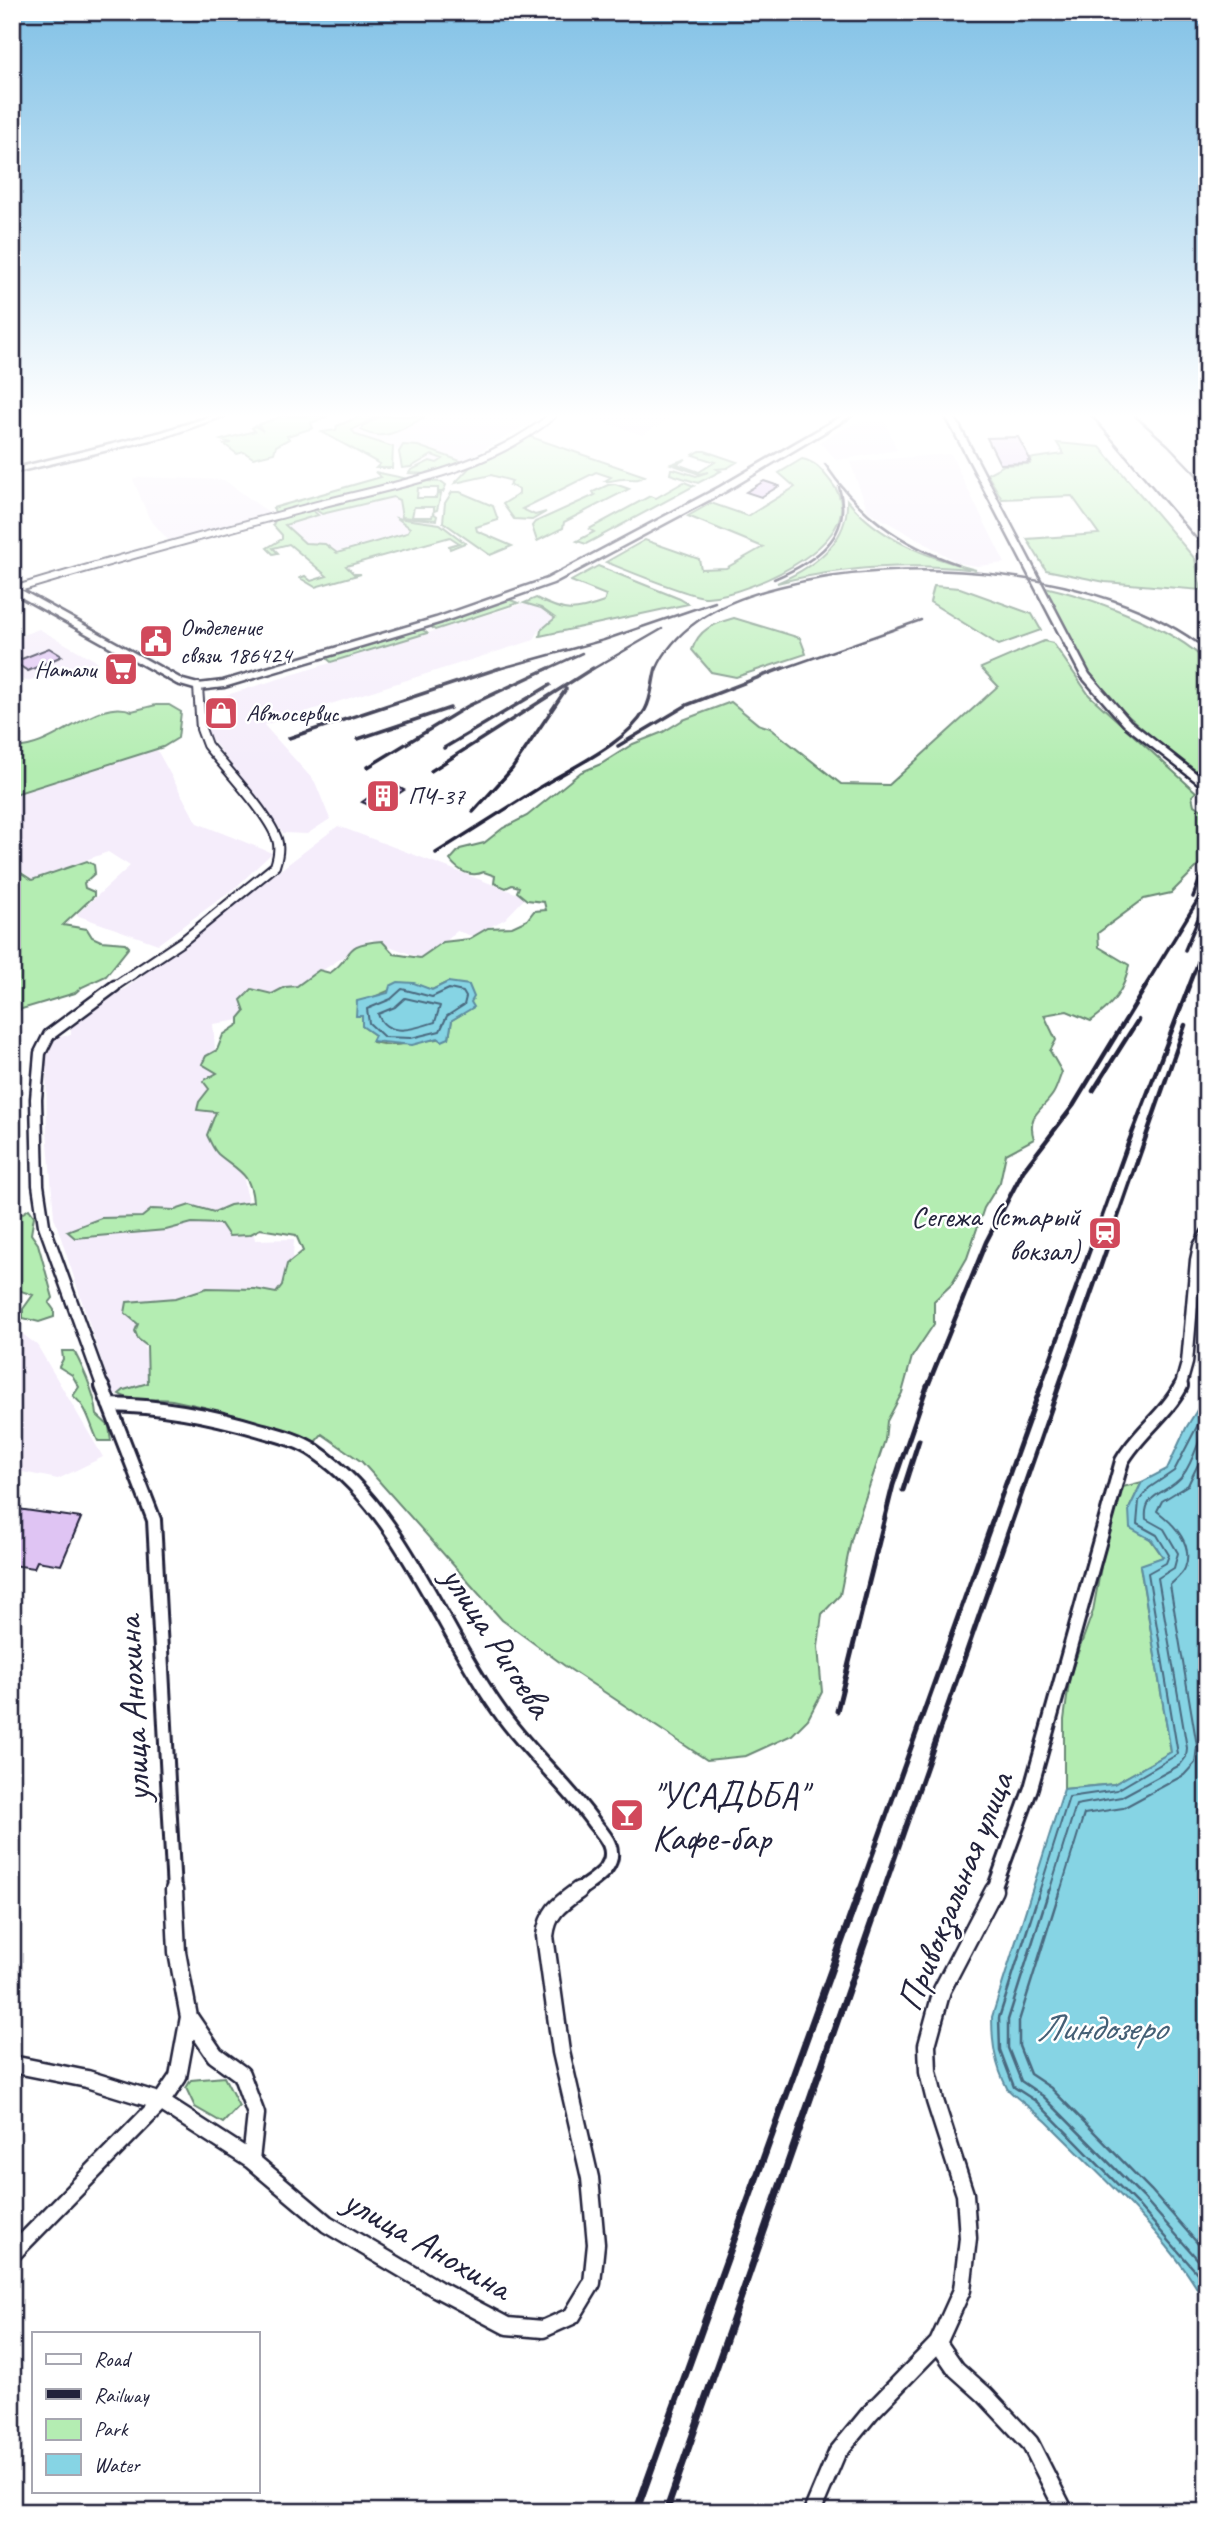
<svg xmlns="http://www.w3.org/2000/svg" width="1219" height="2524" font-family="Caveat,sans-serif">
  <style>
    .built { fill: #f5edfb }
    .green { fill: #b4edb2; stroke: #6b8876; stroke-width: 2; fill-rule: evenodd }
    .water { fill: #86d4e4; stroke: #5e8da0; stroke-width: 2 }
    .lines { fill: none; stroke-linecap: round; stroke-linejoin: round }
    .shore-far1 { stroke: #4a697f; stroke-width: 2 }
    .shore { stroke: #4a697f; stroke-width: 2.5 }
    .building { fill: #dfc4f3; stroke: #22223b; stroke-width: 2 }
    .street-far4-casing { stroke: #22223b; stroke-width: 10 }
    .street-far3-casing { stroke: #22223b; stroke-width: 12 }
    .street-far2-casing { stroke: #22223b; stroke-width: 15 }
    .street-far1-casing { stroke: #22223b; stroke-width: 18 }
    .street-casing { stroke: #22223b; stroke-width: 21 }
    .secondary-casing { stroke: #22223b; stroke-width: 5 }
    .street-far4 { stroke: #fff; stroke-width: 6 }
    .street-far3 { stroke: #fff; stroke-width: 8 }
    .street-far2 { stroke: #fff; stroke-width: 10 }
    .street-far1 { stroke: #fff; stroke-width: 12 }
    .street { stroke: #fff; stroke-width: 16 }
    .secondary { fill: #fff; fill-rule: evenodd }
    .rail-far4 { stroke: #22223b; stroke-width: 2.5 }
    .rail-far3 { stroke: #22223b; stroke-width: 3.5 }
    .rail-far2 { stroke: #22223b; stroke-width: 4.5 }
    .rail-far1 { stroke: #22223b; stroke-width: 5 }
    .rail { stroke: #22223b; stroke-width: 7 }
    .labels { text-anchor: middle; stroke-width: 5; stroke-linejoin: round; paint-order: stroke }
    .far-poi-label { font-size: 24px; fill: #22223b; stroke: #fff; text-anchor: start }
    .poi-label { font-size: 30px; fill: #22223b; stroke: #fff; text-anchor: end }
    .near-street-label { font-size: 37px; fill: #22223b; stroke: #fff }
    .near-poi-label { font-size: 37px; fill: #22223b; stroke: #fff; text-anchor: start }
    .near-water-label { font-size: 38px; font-style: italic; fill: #456076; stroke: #fff }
  </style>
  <rect width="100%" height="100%" fill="#fff"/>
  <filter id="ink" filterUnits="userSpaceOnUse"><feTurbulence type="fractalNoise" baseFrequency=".0143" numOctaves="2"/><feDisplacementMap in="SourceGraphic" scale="14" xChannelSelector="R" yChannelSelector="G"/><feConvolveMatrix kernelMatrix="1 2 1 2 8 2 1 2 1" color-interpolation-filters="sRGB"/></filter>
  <g filter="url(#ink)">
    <path class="built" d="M 375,416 L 512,416 L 532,422 L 452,467 L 342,433 Z
      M 586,416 L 675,416 L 642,435 Z
      M 885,421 L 897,450 L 837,460 L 819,442 L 857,422 Z
      M 951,454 L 965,484 L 1005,563 L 977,566 L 959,563 L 868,511 L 850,462 Z
      M 139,477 L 224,480 L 271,514 L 169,541 L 149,518 L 133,479 Z
      M 393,495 L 402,499 L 405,520 L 433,524 L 329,565 L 276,524 Z
      M 522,604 L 540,608 L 554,619 L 539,630 L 534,640 L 264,725 L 315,782 L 330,819 L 307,834 L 283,833 L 207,733 L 203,717 L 204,702 Z
      M 39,629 L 98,662 L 26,681 L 12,672 L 12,639 Z
      M 157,750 L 197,823 L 272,853 L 235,888 L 158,944 L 76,915 L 130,866 L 108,852 L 33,879 L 12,865 L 12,796 Z
      M 338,826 L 526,897 L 505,919 L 472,936 L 457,931 L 426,960 L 371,939 L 247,1019 L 213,1024 L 224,1160 L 240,1158 L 255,1240 L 294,1239 L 291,1293 L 132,1305 L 155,1383 L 113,1395 L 54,1217 L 47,1130 L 46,1053 L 52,1038 L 71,1035 L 71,1022 L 126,988 Z
      M 12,1326 L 37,1345 L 103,1457 L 58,1479 L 12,1470 Z"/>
    <path class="green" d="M 282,416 L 328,416 L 311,423 L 313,428 L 287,436 L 289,439 L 276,446 L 274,453 L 253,458 L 244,452 L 237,454 L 224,444 L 231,443 L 221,440 L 255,431 L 252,428 L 255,426 L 263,431 L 258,425 Z
      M 361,416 L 377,416 L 352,430 L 356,435 L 393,447 L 392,468 L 376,468 L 380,464 L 322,432 L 336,430 L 337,426 Z
      M 381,416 L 426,416 C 406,427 384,444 361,430 L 363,426 Z
      M 528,436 L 645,476 C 636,482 632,478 623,479 C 616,479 612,482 605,481 L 611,477 L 596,472 L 522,509 L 535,515 L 546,512 L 532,520 L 514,519 L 503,504 L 519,494 L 519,489 L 509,485 L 512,481 L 491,475 L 455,483 L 470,467 Z
      M 1057,443 L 1100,447 L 1195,559 L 1201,590 L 1105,582 L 1046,570 L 1027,539 L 1099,534 L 1072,496 L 1002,499 L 987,474 L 1004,465 L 1030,464 L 1031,459 L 1034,458 L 1064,454 Z
      M 403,445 L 418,446 L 466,463 L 428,474 L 409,473 L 411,470 L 430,461 L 437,463 L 443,459 L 432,455 L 411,467 L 402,468 L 399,452 Z
      M 700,451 L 705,451 L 737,462 L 727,468 L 717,469 L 721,471 L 698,483 L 670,474 L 671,469 L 674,469 L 696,476 L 708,472 L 699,474 L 671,464 L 686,459 L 677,464 L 699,472 L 715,462 L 693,455 Z
      M 802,459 C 817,462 822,471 831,482 C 878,538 749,595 707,597 C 693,598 624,569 606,562 L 645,540 L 699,559 L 701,569 L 726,568 L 763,547 L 688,516 L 711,503 L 748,516 L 795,487 L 779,473 Z
      M 375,472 L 408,479 L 276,514 L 273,508 L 381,477 Z
      M 412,480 L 442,482 L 446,485 L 443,492 L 438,492 L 438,488 L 418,488 L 417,498 L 436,498 L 437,494 L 441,494 L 437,510 L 434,511 L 434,507 L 414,507 L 412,517 L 432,517 L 433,513 L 437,516 L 436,520 L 402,517 L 399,500 L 393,497 L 322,514 L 313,508 Z
      M 684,482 L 694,486 L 586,544 L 577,541 L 594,532 L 589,529 L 650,496 L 656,498 Z
      M 615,484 L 629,489 L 564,522 L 563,528 L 537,541 L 532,526 L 535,522 L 595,495 L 593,492 L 608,485 Z
      M 452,492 L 460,492 L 493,506 L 498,520 L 476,527 L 477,531 L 512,546 L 490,555 L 443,522 L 445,503 Z
      M 847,500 C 880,540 927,557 976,570 C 908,562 843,567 777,583 C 812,568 849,543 847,500 Z
      M 310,508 L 318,515 L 285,525 L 305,543 L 325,544 L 337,553 L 407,533 L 410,528 L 397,518 L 440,524 L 465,543 L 450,549 L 449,546 L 459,543 L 450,537 L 346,566 L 354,574 L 361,574 L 315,587 L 300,578 L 305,576 L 311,581 L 327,576 L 289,544 L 273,548 L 278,553 L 273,554 L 267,548 L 282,539 L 282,535 L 273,525 L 276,518 Z
      M 598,566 L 680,599 L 688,604 L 540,636 L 541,630 L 555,618 L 541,608 L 524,603 L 536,598 C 565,613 573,613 604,602 L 606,595 L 571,581 Z
      M 934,586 L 960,588 L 1032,614 L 1041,630 L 999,645 L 930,602 Z
      M 1040,586 C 1084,595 1176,628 1205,661 L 1207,779 C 1165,747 1118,714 1088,671 C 1069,644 1055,614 1040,586 Z
      M 508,599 L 518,603 L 435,630 L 429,625 Z
      M 734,618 L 800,638 L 806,654 L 736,677 L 711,672 L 692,650 C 699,629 713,624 734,618 Z
      M 419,627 L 427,633 L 331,662 L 324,656 Z
      M 1044,641 L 1053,643 L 1089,695 L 1196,792 L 1192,796 L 1194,805 L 1207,813 L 1207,862 L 1201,863 L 1171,893 L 1144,899 L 1098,933 L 1099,947 L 1129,965 C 1125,990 1112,1006 1091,1021 L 1067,1011 L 1044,1015 L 1056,1040 L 1050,1051 L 1062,1072 C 1059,1079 1057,1088 1053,1094 C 1042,1111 1026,1114 1034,1139 L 1006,1154 L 1000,1182 L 984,1208 L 967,1258 L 952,1284 L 934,1301 L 934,1324 L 912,1357 L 902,1393 L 887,1421 L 885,1440 L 851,1540 L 840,1595 L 822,1614 L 818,1647 L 822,1692 L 808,1719 L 792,1735 L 746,1756 L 707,1760 L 565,1666 L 502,1620 L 362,1462 L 322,1434 L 315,1442 C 268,1423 222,1410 172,1400 C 154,1397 136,1404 119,1394 L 124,1390 L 148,1383 L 147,1346 L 138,1339 L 135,1331 L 138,1324 L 125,1313 L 127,1302 L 176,1298 L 207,1288 L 255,1289 L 276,1293 L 282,1285 L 287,1264 L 303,1251 L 296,1235 L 260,1229 L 249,1235 L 229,1236 L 221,1224 L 192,1223 L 166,1230 L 75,1238 L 67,1231 L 101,1218 L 142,1217 L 152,1209 L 175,1210 L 190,1205 L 214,1212 L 230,1205 L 253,1202 C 251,1173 238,1171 218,1154 C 213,1149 210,1141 207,1135 L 216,1112 L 197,1110 L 199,1102 L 209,1089 L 203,1081 L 217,1073 L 202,1064 L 206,1056 L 217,1050 L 223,1035 L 239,1024 L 239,1018 L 245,1011 L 241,1000 L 252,989 L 272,994 L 285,987 L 297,986 L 319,970 L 330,973 C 356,955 340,944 382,941 L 394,954 L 420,958 L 443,942 L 469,939 L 488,928 L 512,927 L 527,920 L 534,911 L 546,910 L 544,902 L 527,900 L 517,892 L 519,887 L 512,885 L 506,888 L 494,883 L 495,876 L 484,872 C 471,878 458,871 450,860 L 460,849 L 484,843 L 503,828 L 527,816 L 581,772 L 601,764 L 633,744 L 663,732 L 683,720 L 731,702 L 758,724 L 770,728 L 841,784 L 889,785 L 998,686 L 981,668 ZM 448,982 L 473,1007 L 452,1020 L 449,1038 C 421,1039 401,1050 373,1042 L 375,1035 L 362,1026 L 362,1016 L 357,1002 C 391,995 396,977 432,990 Z
      M 156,705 L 169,705 L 181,712 L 178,738 L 163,747 L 12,795 L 12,747 C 52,752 96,696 132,711 Z
      M 87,861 L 94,865 L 95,873 L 84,883 L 85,888 L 94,892 L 94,896 L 63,925 L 87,929 L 92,937 L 101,941 L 125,943 L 129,947 L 106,976 L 82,987 L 75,993 L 12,1012 L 12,867 L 32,880 Z
      M 29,1209 L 34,1216 L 31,1234 L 38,1244 L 53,1298 L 49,1303 L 54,1310 L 54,1317 L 39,1322 L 23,1318 L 23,1309 L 33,1295 L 18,1290 L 12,1282 L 15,1231 L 20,1215 Z
      M 62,1351 L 74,1351 C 84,1370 95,1393 97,1415 L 109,1426 L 111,1441 L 98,1441 C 90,1425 88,1407 73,1396 L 79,1387 L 72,1375 L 59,1367 L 63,1359 Z
      M 1142,1482 L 1129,1509 L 1163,1557 L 1140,1566 L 1171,1752 L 1114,1784 L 1064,1789 L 1064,1720 L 1070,1675 L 1093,1611 L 1115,1489 Z
      M 224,2077 L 239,2106 L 223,2123 L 195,2107 L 186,2088 L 191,2080 Z"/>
    <path class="water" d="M 398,982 L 414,983 L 432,990 L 448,982 L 469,985 L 474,997 L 471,1002 L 474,1007 L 452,1020 L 449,1038 L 442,1041 L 438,1038 L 412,1045 L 372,1041 L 375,1035 L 362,1026 L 362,1016 L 356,1016 L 357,1001 L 388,993 L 390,986 Z
      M 1207,1394 L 1207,2307 C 1177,2243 1098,2174 1047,2122 C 1039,2114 1010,2094 1007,2088 C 995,2065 992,2043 992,2017 L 1064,1789 L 1114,1784 L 1171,1752 L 1140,1565 L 1163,1557 L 1152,1540 L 1130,1528 L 1129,1509 L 1142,1482 L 1167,1469 L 1186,1428 Z"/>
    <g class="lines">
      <path class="shore-far1" d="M 402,989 L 432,997 L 449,989 L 463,992 L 466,997 L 464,1005 L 447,1016 L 440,1031 L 411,1038 L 384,1037 L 369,1023 L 367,1009 L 391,999 Z
        M 405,998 L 440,1006 L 435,1022 C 417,1028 386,1039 378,1014 L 395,1007 Z
        M 1039,1892 L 1069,1797 L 1117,1790 L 1178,1754 L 1148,1573 L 1166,1563 L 1169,1555 L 1157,1535 L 1137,1524 L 1139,1501 L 1149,1488 L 1174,1471 L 1207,1407
        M 1049,1892 L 1076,1805 L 1121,1797 L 1180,1765 L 1186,1757 L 1187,1748 L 1158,1578 L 1174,1568 L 1178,1553 L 1164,1529 L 1146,1519 C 1143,1491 1170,1494 1183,1475 C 1194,1460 1198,1440 1207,1424
        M 1060,1892 L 1084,1814 L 1123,1808 L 1184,1775 L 1195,1763 L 1197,1746 L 1170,1585 C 1175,1580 1183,1574 1185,1568 C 1194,1545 1174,1524 1157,1511 L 1162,1501 L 1188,1485 L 1207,1446"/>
      <path class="shore" d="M 1040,1890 L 999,2018 L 1000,2050 L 1014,2087 L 1037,2102 L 1137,2204 L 1199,2275 L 1207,2290
        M 1049,1890 L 1008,2020 L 1008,2048 L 1021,2081 L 1043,2096 L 1143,2197 L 1207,2270
        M 1060,1890 L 1019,2021 L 1019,2046 L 1030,2074 L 1051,2088 L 1151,2190 L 1207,2254"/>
    </g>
    <path class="building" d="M 1018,437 L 1031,461 L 1028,461 L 1029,463 L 1000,464 L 987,438 Z
      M 764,481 L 779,486 L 761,497 L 746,492 Z
      M 49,648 L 62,656 L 28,671 L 14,662 Z
      M 390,783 L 404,790 L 376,808 L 362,802 Z
      M 18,1509 L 81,1518 L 61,1565 L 37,1561 L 34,1568 L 12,1565 L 12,1522 Z"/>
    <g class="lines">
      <g class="street-far4-casing">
        <path id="street-far4" d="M 23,587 C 122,557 221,531 321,504 C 402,483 485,471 552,416"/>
      </g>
      <g class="street-far3-casing">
        <path id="street-far3" d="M 112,988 L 184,940 L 275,866 C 278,857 280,848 277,839 C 268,813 225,768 207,745 L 201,729 L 198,687"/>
      </g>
      <g class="street-far2-casing">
        <path id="street-far2" d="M 103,1388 L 44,1225 L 38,1185 L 36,1099 L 40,1053 L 49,1035 L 115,986
          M 1180,1388 L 1187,1363 L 1196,1260 L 1199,1246 L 1207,1233"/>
      </g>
      <g class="street-far1-casing">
        <path id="street-far1" d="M 102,1386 L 154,1520 L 174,1892
          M 109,1405 C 162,1406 210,1415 260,1430 C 278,1435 299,1440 315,1451 C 403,1512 438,1625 498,1709 C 526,1750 565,1782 594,1823 C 599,1829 606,1837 609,1844 C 619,1868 592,1880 577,1892
          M 993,1892 L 1031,1788 L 1122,1461 C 1138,1433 1166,1415 1181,1386"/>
      </g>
      <g class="street-casing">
        <path id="street" d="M 174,1890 L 177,1952 L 189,2017 L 178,2077 L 161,2102 L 251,2160
          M 189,2017 L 215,2055 L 241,2074 L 256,2114 L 251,2160 L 327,2224 L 437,2289 L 507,2326 L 543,2329 L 572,2316 L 592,2283 L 596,2244 L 590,2178 L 561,2052 L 545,1936 C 548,1911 560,1904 579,1890
          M 12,2064 L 87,2079 L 161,2102 L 12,2254
          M 938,2343 L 956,2369 L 985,2395 L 1030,2443 L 1065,2512
          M 812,2512 L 837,2453 L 870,2413 L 938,2343 L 962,2290 L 968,2238 L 965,2194 L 935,2101 L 928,2072 L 927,2045 L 942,1990 L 994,1890"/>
      </g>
      <g class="secondary-casing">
        <path id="secondary" d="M 212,416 L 224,416 L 167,436 L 12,473 L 12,469 L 162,432 Z
          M 842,416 L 851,416 L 726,491 L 553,583 L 442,622 L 224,687 L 198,690 L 177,684 L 12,592 L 12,585 L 183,680 L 198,684 L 223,681 L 436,618 L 547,579 L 720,487 Z
          M 946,416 L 954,416 L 1089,674 L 1130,721 L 1207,782 L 1207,790 L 1124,725 L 1082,677 Z"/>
      </g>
      <use href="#street-far4" class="street-far4"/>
      <use href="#street-far3" class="street-far3"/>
      <use href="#street-far2" class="street-far2"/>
      <use href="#street-far1" class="street-far1"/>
      <use href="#street" class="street"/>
      <use href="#secondary" class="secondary"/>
      <path class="rail-far4" d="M 1092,416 L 1207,551
        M 1135,416 L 1168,445 L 1207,486
        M 1197,446 L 1207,456
        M 825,464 C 859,515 900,544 957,564
        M 774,579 C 814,562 854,537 839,487
        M 495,670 L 604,640 L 715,602
        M 545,670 L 582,653
        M 591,670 L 662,629
        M 656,670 C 677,622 730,599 779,587 C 904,554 1103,567 1207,650
        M 779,670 L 921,620"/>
      <path class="rail-far3" d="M 289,738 L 500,668
        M 358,739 L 450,708
        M 618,746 L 687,705 L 783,668
        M 444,748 L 550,685
        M 368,767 L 468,706 L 549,668
        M 431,771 L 593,668
        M 540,787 C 572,767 626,744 645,710 C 652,698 652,682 656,668
        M 473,812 L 512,769 L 566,689
        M 436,853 L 547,783
        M 1193,897 L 1207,861
        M 1185,950 L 1205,902
        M 1144,988 L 1207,885
        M 1188,988 L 1207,939"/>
      <path class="rail-far2" d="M 1093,1091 L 1138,1020
        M 927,1388 L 986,1242 L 1023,1171 L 1073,1106 L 1146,986
        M 1040,1388 L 1126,1149 L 1189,986
        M 1058,1388 L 1185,1025"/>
      <path class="rail-far1" d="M 903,1490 L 919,1440
        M 837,1711 L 893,1485 L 927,1386
        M 859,1892 L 1041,1386
        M 883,1892 L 1059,1386"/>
      <path class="rail" d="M 636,2512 L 860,1890
        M 666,2512 L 883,1890"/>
    </g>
  </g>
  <linearGradient id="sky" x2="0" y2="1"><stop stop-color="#81c1e6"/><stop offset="0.54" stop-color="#fff"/><stop offset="1" stop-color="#fff" stop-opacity="0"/></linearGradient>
  <rect width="1219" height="770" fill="url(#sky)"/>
  <defs>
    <g id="civic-square" transform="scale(1.75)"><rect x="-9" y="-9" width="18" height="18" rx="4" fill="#d1495b" stroke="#fff"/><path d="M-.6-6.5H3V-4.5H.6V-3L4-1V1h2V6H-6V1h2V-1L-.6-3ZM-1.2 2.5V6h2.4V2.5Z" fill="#fff"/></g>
    <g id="supermarket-square" transform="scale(1.75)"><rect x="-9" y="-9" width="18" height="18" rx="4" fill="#d1495b" stroke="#fff"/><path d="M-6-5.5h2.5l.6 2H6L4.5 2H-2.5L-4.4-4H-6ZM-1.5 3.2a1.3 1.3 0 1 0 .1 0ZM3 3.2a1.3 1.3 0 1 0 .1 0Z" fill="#fff"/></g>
    <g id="shop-square" transform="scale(1.75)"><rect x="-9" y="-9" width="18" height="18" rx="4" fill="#d1495b" stroke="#fff"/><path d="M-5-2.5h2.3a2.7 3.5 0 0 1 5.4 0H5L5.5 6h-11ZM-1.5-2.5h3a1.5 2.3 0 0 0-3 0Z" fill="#fff"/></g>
    <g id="building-square" transform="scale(1.75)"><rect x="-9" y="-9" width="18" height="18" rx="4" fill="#d1495b" stroke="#fff"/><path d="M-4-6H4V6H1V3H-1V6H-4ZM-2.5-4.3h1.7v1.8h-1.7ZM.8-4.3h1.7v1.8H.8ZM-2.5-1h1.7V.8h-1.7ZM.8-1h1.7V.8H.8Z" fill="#fff"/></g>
    <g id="station-square" transform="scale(1.75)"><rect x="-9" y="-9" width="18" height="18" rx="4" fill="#d1495b" stroke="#fff"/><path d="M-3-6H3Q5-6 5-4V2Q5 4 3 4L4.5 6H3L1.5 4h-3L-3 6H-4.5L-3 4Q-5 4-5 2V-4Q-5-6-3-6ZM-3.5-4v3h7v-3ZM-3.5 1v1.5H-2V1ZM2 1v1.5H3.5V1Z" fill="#fff"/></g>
    <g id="bar-square" transform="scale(1.75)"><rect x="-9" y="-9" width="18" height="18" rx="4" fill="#d1495b" stroke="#fff"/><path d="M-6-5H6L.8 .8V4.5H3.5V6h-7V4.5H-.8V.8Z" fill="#fff"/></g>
  </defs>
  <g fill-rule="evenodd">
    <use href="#civic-square" x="156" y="641"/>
    <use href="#supermarket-square" x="121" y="669"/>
    <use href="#shop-square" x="221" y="713"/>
    <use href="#building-square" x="383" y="796"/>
    <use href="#station-square" x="1105" y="1233"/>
    <use href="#bar-square" x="627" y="1815"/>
  </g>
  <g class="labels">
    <g class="far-poi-label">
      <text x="180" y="635">Отделение<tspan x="180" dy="28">связи 186424</tspan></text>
      <text x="96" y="677" text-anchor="end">Натали</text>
      <text x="246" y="721">Автосервис</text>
      <text x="408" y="804">ПЧ-37</text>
    </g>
    <g class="poi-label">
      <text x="1080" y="1226">Сегежа (старый<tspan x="1080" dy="34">вокзал)</tspan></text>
    </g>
    <g class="near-street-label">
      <text transform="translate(498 1641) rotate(57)" y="13">улица Ригоева</text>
      <text transform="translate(132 1709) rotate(-93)" y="13">улица Анохина</text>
      <text transform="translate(954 1891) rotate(-68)" y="13">Привокзальная улица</text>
      <text transform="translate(428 2243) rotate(30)" y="13">улица Анохина</text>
    </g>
    <g class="near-poi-label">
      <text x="652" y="1807">"УСАДЬБА"<tspan x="652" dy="43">Кафе-бар</tspan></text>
    </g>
    <g class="near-water-label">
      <text x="1101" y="2040">Линдозеро</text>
    </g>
  </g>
  <rect width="1219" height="2524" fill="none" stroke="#fff" stroke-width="42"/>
  <rect x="21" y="21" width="1177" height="2482" fill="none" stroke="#22223b" stroke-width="2.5" filter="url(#ink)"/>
  <rect x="32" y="2332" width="228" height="161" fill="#ffffff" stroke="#a7a7b1" stroke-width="2"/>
  <rect x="46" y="2354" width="35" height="10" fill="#ffffff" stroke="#a7a7b1" stroke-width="2"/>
  <text x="94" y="2366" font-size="21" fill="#22223b">Road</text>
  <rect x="46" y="2389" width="35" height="10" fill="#22223b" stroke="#a7a7b1" stroke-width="2"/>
  <text x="94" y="2402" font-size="21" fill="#22223b">Railway</text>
  <rect x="46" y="2419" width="35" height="21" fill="#b4edb2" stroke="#a7a7b1" stroke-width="2"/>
  <text x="94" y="2436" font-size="21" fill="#22223b">Park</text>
  <rect x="46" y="2454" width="35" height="21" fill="#86d4e4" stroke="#a7a7b1" stroke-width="2"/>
  <text x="94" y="2472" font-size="21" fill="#22223b">Water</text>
</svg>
